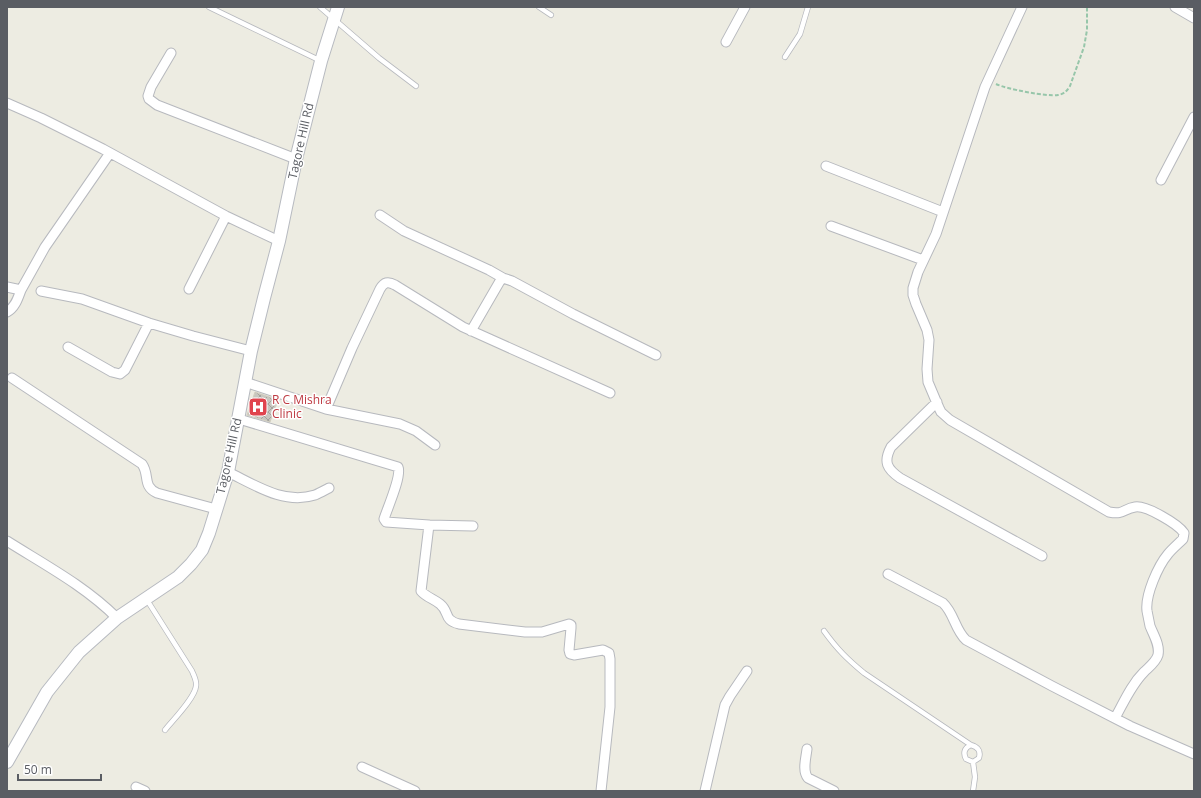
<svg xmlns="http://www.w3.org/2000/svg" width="1201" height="798" font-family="'Open Sans',sans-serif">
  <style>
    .building { fill: url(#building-cross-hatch); stroke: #d2cfc0 }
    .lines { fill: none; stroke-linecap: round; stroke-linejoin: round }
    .service-casing { stroke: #b7b9be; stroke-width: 6 }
    .minor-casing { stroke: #b7b9be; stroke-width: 11 }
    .secondary-casing { stroke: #b7bac0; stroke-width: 14 }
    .path { stroke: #97c6aa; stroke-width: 2; stroke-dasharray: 4 2; stroke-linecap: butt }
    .service { stroke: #fff; stroke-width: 4.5 }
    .minor { stroke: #fff; stroke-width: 9 }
    .secondary { stroke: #fff; stroke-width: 12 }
    .labels { text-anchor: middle; stroke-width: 3; stroke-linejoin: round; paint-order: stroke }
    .street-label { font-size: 12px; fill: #5a5d63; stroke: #fff }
    .health-label { font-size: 12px; fill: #be3a42; stroke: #fff; text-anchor: start }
  </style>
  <defs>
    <pattern id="building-cross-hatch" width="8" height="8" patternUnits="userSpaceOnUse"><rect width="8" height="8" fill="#c8c6bf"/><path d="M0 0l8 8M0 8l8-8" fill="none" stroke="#a5a49f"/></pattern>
  </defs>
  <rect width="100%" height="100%" fill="#edece2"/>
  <path class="building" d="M 255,392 L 278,400 L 270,422 L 247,415 Z"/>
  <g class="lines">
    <g class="service-casing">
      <path id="service" d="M 209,7 L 321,61
        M 320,7 L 379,58 L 416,86
        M 539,7 L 551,15
        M 785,57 L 800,34 L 808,7
        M 147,600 L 192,671 C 194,676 197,681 196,686 C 195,698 173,720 165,730
        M 824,631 C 837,649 847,659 864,673 L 971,745 C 978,747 981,751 979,758 L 973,762 L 966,759 C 963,753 964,748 971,745
        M 973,762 L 975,777 L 973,791"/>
    </g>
    <g class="minor-casing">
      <path id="minor" d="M 1022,7 L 985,87 L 936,234 L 918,272 L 913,288 L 913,295 L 916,304 L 927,330 L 929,340 L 927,369 L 928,382 L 939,408 L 941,412 L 950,420 L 1109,512 C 1124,515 1123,509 1135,507 C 1146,505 1178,524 1184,533 L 1183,539 C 1178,544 1172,549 1168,554 C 1158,566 1145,595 1147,611 C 1148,616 1149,621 1150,626 C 1154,636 1160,645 1158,655 C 1156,662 1149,667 1144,672 C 1131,685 1124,702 1115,718
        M 1175,7 L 1194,18
        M 726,42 L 745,7
        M 171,53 L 151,87 L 148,96 L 149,99 L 157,105 L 296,159
        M 7,103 L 41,118 L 103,149 L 226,216 L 279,241
        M 826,166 L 943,212
        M 1161,180 L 1194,117
        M 380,215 L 404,231 L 489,270 L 503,278
        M 831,226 L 923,260
        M 7,287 L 21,290 L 45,247 L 110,153
        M 189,289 L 226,216
        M 41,291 L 82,299 L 149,323 L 193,336 L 251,351
        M 7,312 C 15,308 18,298 21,290
        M 471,331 L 500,281 L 503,278 L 512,281 L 573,314 L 656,355
        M 68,347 L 112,372 L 120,374 L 125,370 L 149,323
        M 12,378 L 142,464 C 150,475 142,486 157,493 L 216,509
        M 245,382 L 326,409 L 400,424 L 416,431 L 435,445
        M 937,402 L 891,447 C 883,462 887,469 900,478 L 1042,556
        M 326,409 L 352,348 L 380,289 C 384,282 388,281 395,285 L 463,327 L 610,393
        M 239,419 L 398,467 C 402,476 387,509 384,519 L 386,522 L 429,525 L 473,526
        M 228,472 C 255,485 284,505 315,495 C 320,493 325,490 329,488
        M 429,525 L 421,591 C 426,597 434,599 440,604 C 450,612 443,620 459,624 L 525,632 L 542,632 L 569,624 L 571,625 L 571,628 L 569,650 L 570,654 L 574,655 L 603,650 L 609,653 L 610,659 L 610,707 L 601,791
        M 7,541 C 45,565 85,586 117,618
        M 888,574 L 943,603 C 954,613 955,630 966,640 L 1052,686 L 1130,726 L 1194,754
        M 807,749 C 806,758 802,771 808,778 L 834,791
        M 362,767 L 415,791
        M 136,787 L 145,791
        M 705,791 L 725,705 L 730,696 L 747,671"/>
    </g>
    <g class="secondary-casing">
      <path id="secondary" d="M 7,762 L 47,692 L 79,652 L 117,618 L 178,577 L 191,564 L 202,550 L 209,533 L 228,472 L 251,351 L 264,298 L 279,241 L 296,159 L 321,61 L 338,7"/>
    </g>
    <path class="path" d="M 996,84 C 1006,89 1048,97 1058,95 C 1064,94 1067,91 1070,86 L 1084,47 L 1087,30 L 1087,7"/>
    <use href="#service" class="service"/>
    <use href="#minor" class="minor"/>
    <use href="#secondary" class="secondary"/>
  </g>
  <defs>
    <g id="hospital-square" transform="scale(1)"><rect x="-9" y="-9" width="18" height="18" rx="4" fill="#e0444e" stroke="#fff"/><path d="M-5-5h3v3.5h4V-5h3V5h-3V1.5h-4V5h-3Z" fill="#fff"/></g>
  </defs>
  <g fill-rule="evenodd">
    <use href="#hospital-square" x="258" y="407"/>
  </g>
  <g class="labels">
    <g class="street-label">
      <text transform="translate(301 141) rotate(-77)" y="4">Tagore Hill Rd</text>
      <text transform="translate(229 456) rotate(-77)" y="4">Tagore Hill Rd</text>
    </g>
    <g class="health-label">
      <text x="272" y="404">R C Mishra<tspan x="272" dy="14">Clinic</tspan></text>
    </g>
  </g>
  <rect width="1201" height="798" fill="none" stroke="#5a5d63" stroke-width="16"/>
  <path d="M18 774v6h83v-6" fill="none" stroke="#5a5d63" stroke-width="2"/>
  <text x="24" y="774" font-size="12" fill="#5a5d63" stroke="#ffffff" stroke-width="3" paint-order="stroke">50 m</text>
</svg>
